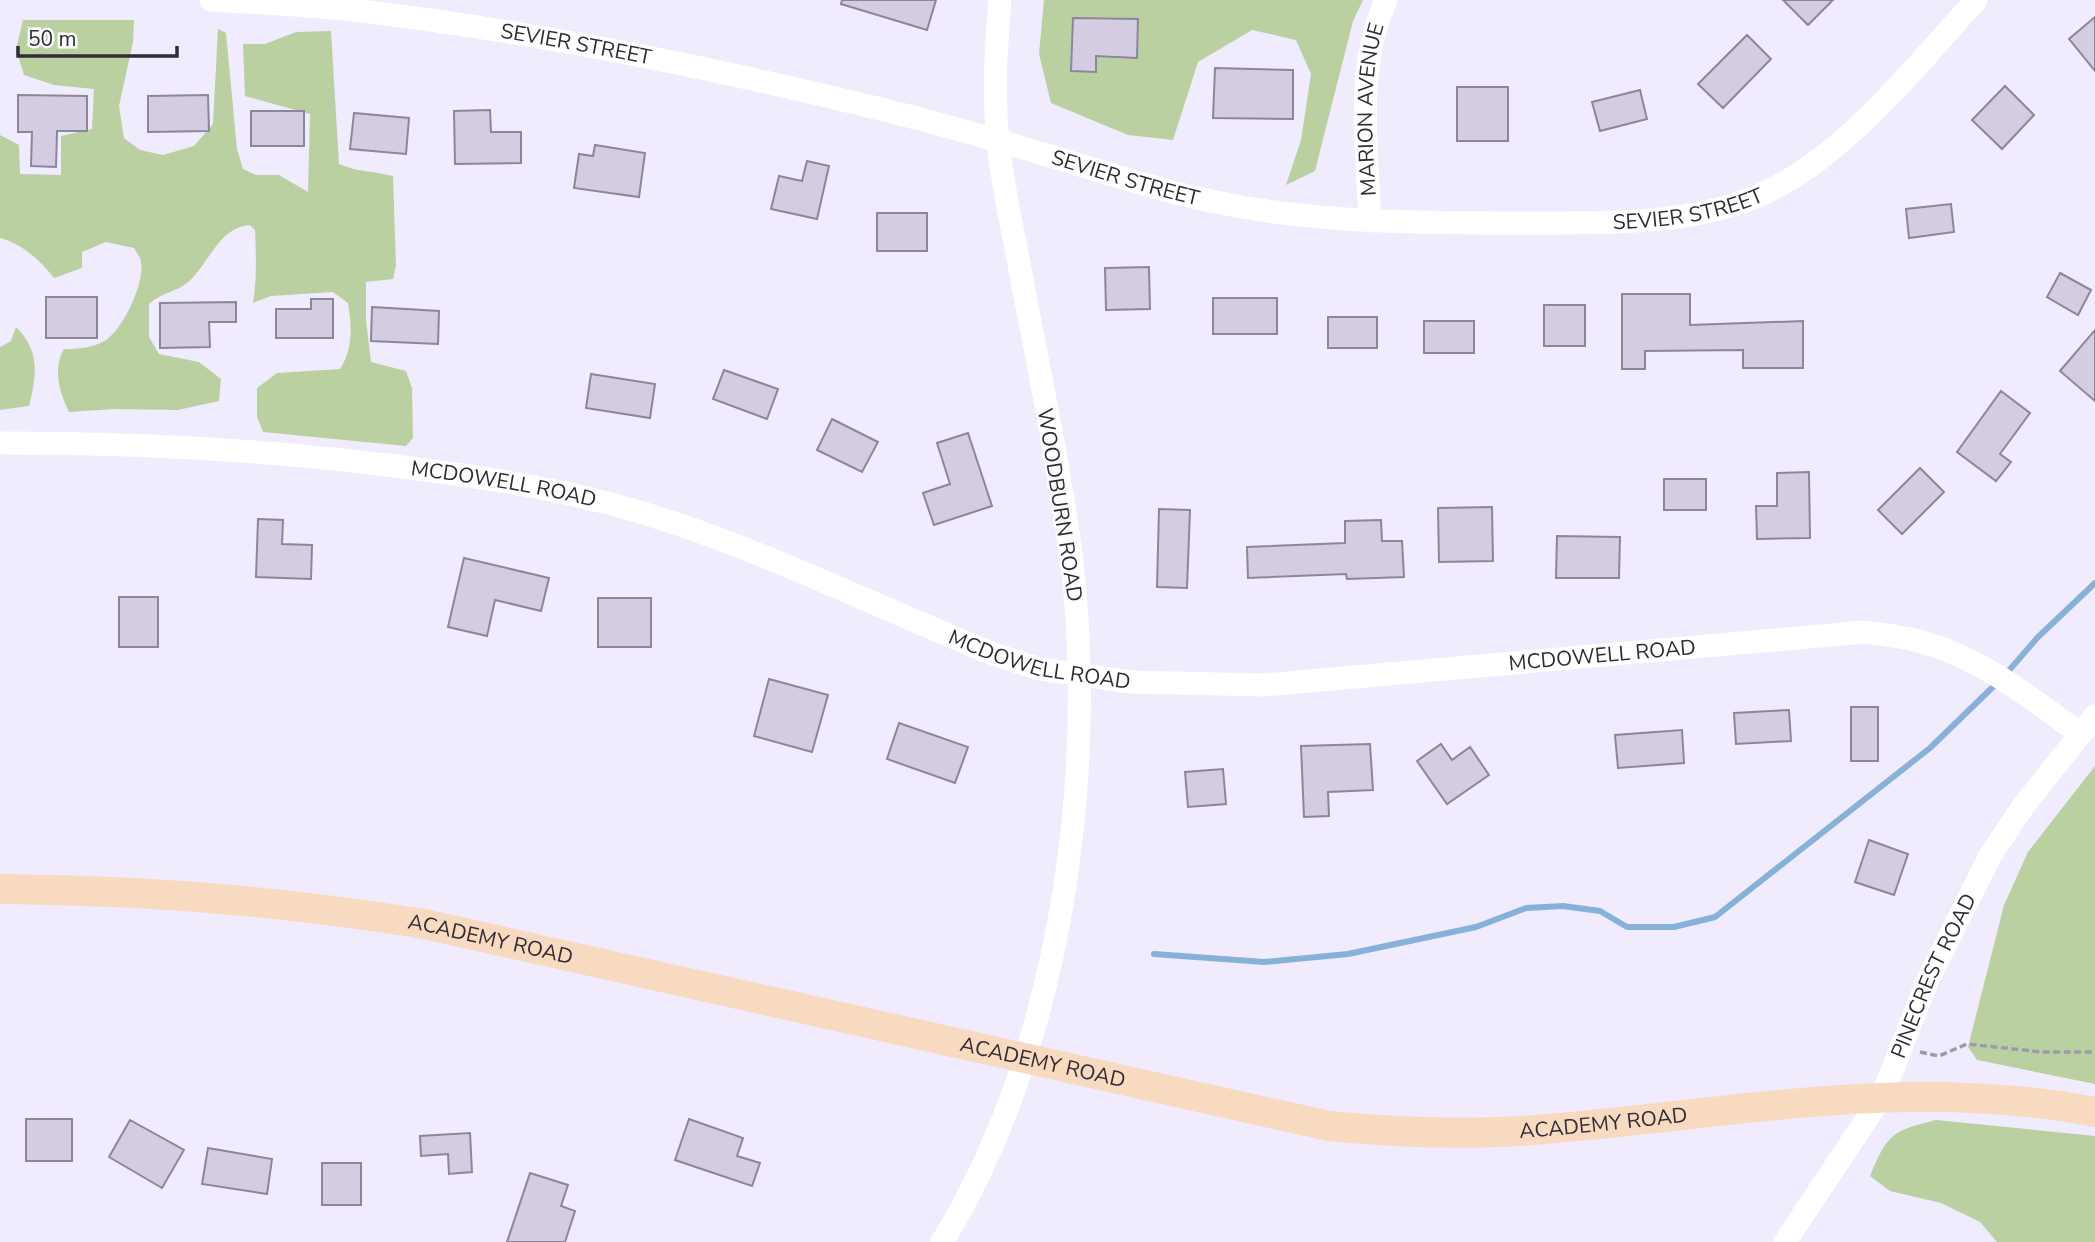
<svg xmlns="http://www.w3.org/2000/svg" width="2095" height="1242" font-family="'Nunito Sans',sans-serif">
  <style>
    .green { fill: #bbd0a1 }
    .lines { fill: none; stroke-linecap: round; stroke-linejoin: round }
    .stream { stroke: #87b1d9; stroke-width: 6 }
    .building { fill: #d4cce3; stroke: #8d869b; stroke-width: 2 }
    .path { stroke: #9f9aa9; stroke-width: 3.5; stroke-dasharray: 7 3.5; stroke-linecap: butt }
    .minor { stroke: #fff; stroke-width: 23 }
    .major { stroke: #f8dac0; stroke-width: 30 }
    .labels { text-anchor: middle; stroke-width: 5; stroke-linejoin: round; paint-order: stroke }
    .street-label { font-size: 21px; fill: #2f2c35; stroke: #fcfcfc }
  </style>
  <rect width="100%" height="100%" fill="#f1ebfe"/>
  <path class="green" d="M 1044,0 L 1363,0 L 1353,21 L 1315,171 L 1286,185 L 1301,140 L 1311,74 L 1296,40 L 1252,30 L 1198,62 L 1173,140 L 1128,135 L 1051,103 L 1039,54 Z
    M 23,20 L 134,20 L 133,42 L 119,106 L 124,138 L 140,150 L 163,155 L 194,146 L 213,124 L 218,29 L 226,33 L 237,149 L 243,169 L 256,175 L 279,175 L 308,192 L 310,114 L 245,96 L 243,44 L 265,44 L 296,32 L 331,31 L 339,164 C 356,172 375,171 393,176 L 396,265 L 393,279 L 366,282 L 366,320 L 371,362 L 406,371 L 412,388 L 413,438 L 406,446 L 263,432 L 257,417 L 257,388 L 277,373 L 340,369 C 353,349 352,326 348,303 L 333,292 L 271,296 L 253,303 C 257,279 256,255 255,230 L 250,225 C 217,228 210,264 187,283 C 176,292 162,292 149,304 L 149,337 L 159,354 L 199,362 L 221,379 L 219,401 L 178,410 L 115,409 L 69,412 C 60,393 52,369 64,349 C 79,349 93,348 106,340 C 123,329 145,283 141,262 C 141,258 136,252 134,248 L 106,242 L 82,252 L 82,268 L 54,278 C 41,261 21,243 0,238 L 0,135 L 19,145 L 20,174 L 61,175 L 61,136 L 92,129 L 94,89 L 54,85 L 24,75 L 16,49 Z
    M 16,327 C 40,350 37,375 29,406 L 0,410 L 0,347 L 11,341 Z
    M 2095,766 L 2095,1084 L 1977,1060 L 1968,1047 L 2004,905 L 2028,852 Z
    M 1936,1120 L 2095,1136 L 2095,1242 L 1997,1242 L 1980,1222 L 1941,1203 L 1890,1191 L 1870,1176 C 1888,1134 1891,1131 1936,1120 Z"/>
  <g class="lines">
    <path class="stream" d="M 2006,674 L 2037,638 L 2095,583
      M 1154,954 L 1264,962 L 1348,954 L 1476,927 L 1526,908 L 1563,906 L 1600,911 L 1627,927 L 1674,927 L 1715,917 L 1930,748 L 1998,682"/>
  </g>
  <path class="building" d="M 842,0 L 936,0 L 927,30 L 841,4 Z
    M 1783,0 L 1833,0 L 1808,25 Z
    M 2095,17 L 2095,71 L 2069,39 Z
    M 1073,18 L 1138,19 L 1137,58 L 1096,56 L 1096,72 L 1071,71 Z
    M 1747,35 L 1771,59 L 1723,108 L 1698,84 Z
    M 1215,68 L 1293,70 L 1293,119 L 1213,118 Z
    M 2005,86 L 2034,115 L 2002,149 L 1972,120 Z
    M 1457,87 L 1508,87 L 1508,141 L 1457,141 Z
    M 1640,90 L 1647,119 L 1600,131 L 1592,102 Z
    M 18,95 L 87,96 L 87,131 L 57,131 L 56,167 L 31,166 L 32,132 L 18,132 Z
    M 208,95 L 209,131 L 148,132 L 148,96 Z
    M 490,110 L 491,132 L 521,132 L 521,163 L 455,164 L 454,111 Z
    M 251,111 L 304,111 L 304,146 L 251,146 Z
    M 354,113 L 409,118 L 406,154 L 350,149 Z
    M 595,145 L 645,153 L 639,197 L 574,188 L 579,154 L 593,156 Z
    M 807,161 L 829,166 L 817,219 L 771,209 L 779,176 L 802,181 Z
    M 1951,204 L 1954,232 L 1909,238 L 1906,209 Z
    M 877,213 L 927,213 L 927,251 L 877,251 Z
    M 1149,267 L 1150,309 L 1106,310 L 1105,268 Z
    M 2060,273 L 2091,290 L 2078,315 L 2047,297 Z
    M 1622,294 L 1690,294 L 1690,325 L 1803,321 L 1803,368 L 1743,368 L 1743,350 L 1645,351 L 1645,369 L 1622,369 Z
    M 46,297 L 97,297 L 97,338 L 46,338 Z
    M 1213,298 L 1277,298 L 1277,334 L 1213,334 Z
    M 311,299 L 333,299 L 333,338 L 276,338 L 276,309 L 311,309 Z
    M 236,302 L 236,322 L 209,322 L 210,347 L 160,348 L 160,303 Z
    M 1544,305 L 1585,305 L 1585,346 L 1544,346 Z
    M 372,307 L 439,311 L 438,344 L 371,341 Z
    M 1328,317 L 1377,317 L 1377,348 L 1328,348 Z
    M 1424,321 L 1474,321 L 1474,353 L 1424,353 Z
    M 2095,330 L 2095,401 L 2060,371 Z
    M 724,370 L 778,389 L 767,419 L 713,399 Z
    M 591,374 L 655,384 L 650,418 L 586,408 Z
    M 2001,391 L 2030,413 L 2000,454 L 2011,462 L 1996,481 L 1957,452 Z
    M 832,419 L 878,442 L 862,472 L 817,450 Z
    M 968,433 L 992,506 L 934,525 L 923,493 L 950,484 L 937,443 Z
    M 1920,468 L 1944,492 L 1902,534 L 1878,510 Z
    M 1809,472 L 1810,538 L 1757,539 L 1756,506 L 1777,506 L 1777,473 Z
    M 1664,479 L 1706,479 L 1706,510 L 1664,510 Z
    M 1492,507 L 1493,561 L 1439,562 L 1438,508 Z
    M 1159,509 L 1190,510 L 1187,588 L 1157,587 Z
    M 258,519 L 283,520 L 282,544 L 312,545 L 311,579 L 256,577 Z
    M 1381,520 L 1382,541 L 1402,541 L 1404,577 L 1347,579 L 1346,574 L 1248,578 L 1247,547 L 1345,543 L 1345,521 Z
    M 1557,536 L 1620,537 L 1619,578 L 1556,578 Z
    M 464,558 L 549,578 L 541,611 L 495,600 L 487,636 L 448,627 Z
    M 119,597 L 158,597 L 158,647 L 119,647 Z
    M 598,598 L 651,598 L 651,647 L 598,647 Z
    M 769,679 L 828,695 L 812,752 L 754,736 Z
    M 1851,707 L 1878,707 L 1878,761 L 1851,761 Z
    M 1789,710 L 1791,741 L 1736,744 L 1734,713 Z
    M 899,723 L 968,747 L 955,783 L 887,759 Z
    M 1682,730 L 1684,763 L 1618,768 L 1615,735 Z
    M 1370,744 L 1373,790 L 1328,792 L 1329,816 L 1304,817 L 1301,746 Z
    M 1441,744 L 1452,760 L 1470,747 L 1489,775 L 1447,804 L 1417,761 Z
    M 1223,769 L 1226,804 L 1188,807 L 1185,772 Z
    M 1869,840 L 1908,854 L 1894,895 L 1855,882 Z
    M 26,1119 L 72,1119 L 72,1161 L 26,1161 Z
    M 689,1119 L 743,1138 L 737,1156 L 760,1163 L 752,1186 L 675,1160 Z
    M 130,1120 L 184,1150 L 162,1188 L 109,1157 Z
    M 470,1133 L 472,1172 L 449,1174 L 448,1154 L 421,1156 L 420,1136 Z
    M 208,1148 L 272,1159 L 267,1194 L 202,1184 Z
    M 322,1163 L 361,1163 L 361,1205 L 322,1205 Z
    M 530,1173 L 568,1185 L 561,1206 L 575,1211 L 565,1242 L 507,1242 Z"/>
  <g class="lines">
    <path class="path" d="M 1920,1052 L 1939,1056 L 1967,1044 L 2042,1052 L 2095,1052"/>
    <g class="minor">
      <path id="s1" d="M 211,0 C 261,3 311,5 361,11 C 529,31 695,64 860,104 C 923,119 987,137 1050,156 C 1110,174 1169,194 1231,205 C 1333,224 1436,223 1540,223 C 1610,223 1687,224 1753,198 C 1840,163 1913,69 1976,0"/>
      <path id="s2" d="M 1370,221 C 1367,148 1355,69 1386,0"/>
      <path id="s3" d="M 0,443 C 140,443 279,450 418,469 C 482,477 547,487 611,504 C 743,539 869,604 996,655 L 1040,669 L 1131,682 L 1264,685 L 1865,632 C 1882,635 1901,636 1918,641 C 1979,656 2031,698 2080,734"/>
      <path d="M 942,1242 C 1067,1039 1103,744 1065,512 C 1051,423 1032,336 1016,248 C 1009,212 1001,176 998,140 C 993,94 996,46 1000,0"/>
      <path id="s4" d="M 1785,1242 L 1882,1096 L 1929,977 L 1990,856 L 2024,805 L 2095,716"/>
    </g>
    <path class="major" id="s5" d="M 0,889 C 142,890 283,901 424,924 L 1329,1126 C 1393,1132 1456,1135 1520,1131 C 1712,1118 1902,1074 2095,1112"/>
  </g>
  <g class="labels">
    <g class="street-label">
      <text dy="7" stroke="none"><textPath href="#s1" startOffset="368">SEVIER STREET</textPath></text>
      <text dy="7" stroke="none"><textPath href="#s2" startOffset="112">MARION AVENUE</textPath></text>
      <text dy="7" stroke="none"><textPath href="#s1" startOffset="934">SEVIER STREET</textPath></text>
      <text dy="7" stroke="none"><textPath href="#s1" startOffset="1502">SEVIER STREET</textPath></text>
      <text dy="7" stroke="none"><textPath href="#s3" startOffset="506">MCDOWELL ROAD</textPath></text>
      <text transform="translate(1060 505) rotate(81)" y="7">WOODBURN ROAD</text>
      <text dy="7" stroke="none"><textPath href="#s3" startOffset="1640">MCDOWELL ROAD</textPath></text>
      <text dy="7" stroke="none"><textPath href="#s3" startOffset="1073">MCDOWELL ROAD</textPath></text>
      <text dy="7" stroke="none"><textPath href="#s5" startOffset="494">ACADEMY ROAD</textPath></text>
      <text dy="7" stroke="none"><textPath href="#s4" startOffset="306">PINECREST ROAD</textPath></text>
      <text dy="7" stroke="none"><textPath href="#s5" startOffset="1060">ACADEMY ROAD</textPath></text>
      <text dy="7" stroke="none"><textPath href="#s5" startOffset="1628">ACADEMY ROAD</textPath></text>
    </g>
  </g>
  <path d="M18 46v10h159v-10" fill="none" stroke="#2f2c35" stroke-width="3.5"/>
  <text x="28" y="46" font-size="21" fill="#2f2c35" stroke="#fcfcfc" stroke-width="5" paint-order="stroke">50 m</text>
</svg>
